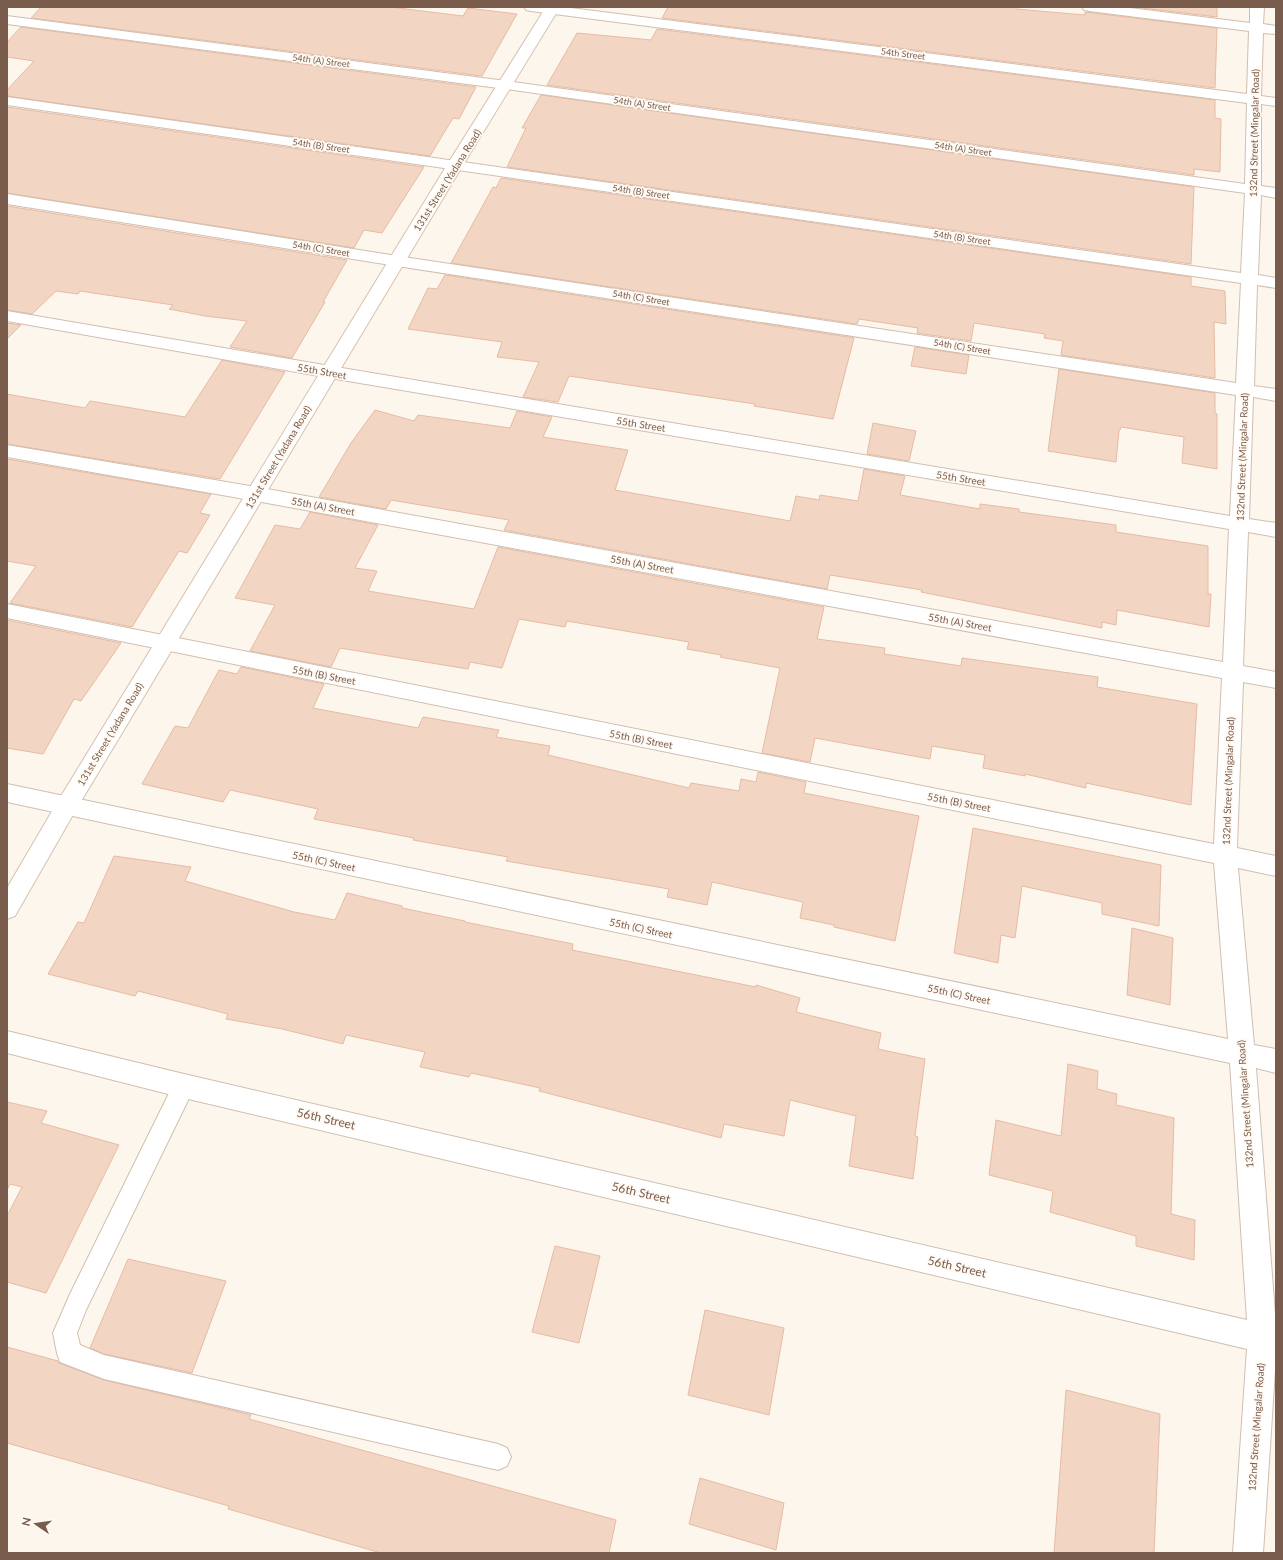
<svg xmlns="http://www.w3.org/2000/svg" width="1283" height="1560" font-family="Lato,sans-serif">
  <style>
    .building { fill: #f3d5c3; stroke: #e6bba3 }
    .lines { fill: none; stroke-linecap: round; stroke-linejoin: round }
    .lane-casing { stroke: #d1beb0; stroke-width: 2 }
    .street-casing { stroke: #d1beb0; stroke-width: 2 }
    .secondary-casing { stroke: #d6c0b0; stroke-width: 2 }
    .lane { fill: #fff; fill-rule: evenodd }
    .street { fill: #fff; fill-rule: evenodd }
    .secondary { fill: #fff; fill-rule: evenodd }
    .labels { text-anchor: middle; stroke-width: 3.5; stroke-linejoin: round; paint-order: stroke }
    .far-street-label { font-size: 9px; fill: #7a5c4d; stroke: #fffaf3 }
    .street-label { font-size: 10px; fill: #7a5c4d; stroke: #fffaf3 }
    .near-street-label { font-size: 12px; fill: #7a5c4d; stroke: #fffaf3 }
  </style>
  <rect width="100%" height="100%" fill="#fdf6ec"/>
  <path class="building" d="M 41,7 L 390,7 L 463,16 L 468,8 L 517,14 L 482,76 L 31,18 Z
    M 668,7 L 1016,7 L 1016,9 L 1085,15 L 1085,12 L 1217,28 L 1215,88 L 662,18 Z
    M 1134,7 L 1217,7 L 1217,17 Z
    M 21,27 L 476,87 L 459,119 L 453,118 L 430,156 L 7,96 L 7,90 L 34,61 L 7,57 L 7,42 Z
    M 657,29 L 1215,100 L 1215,118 L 1221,119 L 1220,172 L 1194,169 L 1194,175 L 547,85 L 577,33 L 651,40 Z
    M 541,95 L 1194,187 L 1191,264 L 507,167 L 526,128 L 522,128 Z
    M 7,107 L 424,167 L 382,233 L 364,230 L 354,248 L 7,193 Z
    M 501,178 L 1191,277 L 1191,286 L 1225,291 L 1226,324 L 1214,322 L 1215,378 L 1061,355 L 1063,341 L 1044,338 L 1045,334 L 974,323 L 971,341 L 917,333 L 918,328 L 859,319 L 857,324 L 451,263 L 493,187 L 496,188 Z
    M 7,206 L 347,260 L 323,302 L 325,302 L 292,358 L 230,347 L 247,321 L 205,316 L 169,309 L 173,305 L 80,291 L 78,294 L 56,291 L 32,314 L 7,310 Z
    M 445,275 L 854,338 L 833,419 L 754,406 L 755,404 L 569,376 L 558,402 L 523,397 L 539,362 L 497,357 L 502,342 L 408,329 L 428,288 L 437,289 Z
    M 7,323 L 21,325 L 7,339 Z
    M 915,347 L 969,355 L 966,374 L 911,366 Z
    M 222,360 L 285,372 L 220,479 L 7,444 L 7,394 L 85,408 L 90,401 L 185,417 Z
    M 1059,369 L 1215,393 L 1215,413 L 1217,414 L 1217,469 L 1182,463 L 1184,437 L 1121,427 L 1120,430 L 1119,430 L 1116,462 L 1048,451 Z
    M 375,410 L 414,421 L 418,415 L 510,428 L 517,411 L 552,417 L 543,437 L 628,450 L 615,490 L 790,521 L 796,496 L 819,500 L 820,495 L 858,501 L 864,469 L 905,476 L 900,495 L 980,509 L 980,504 L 1019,509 L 1019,512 L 1116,525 L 1116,532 L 1208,546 L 1208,594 L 1211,594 L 1209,627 L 1117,610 L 1116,625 L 1102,622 L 1102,628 L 921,592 L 922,590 L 830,575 L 827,589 L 504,530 L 509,520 L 391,500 L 386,509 L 319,497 L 351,443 Z
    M 873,423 L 916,431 L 909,461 L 867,454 Z
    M 7,459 L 211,494 L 200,513 L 210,515 L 187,553 L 179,551 L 132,627 L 10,603 L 36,566 L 7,561 Z
    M 310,512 L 378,525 L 355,568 L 377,571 L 368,591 L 474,609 L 498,547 L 824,607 L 817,639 L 885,648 L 884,654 L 961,666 L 962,658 L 1098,677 L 1097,687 L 1197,704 L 1191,805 L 1086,783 L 1086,788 L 1025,774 L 1025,776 L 983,768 L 985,755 L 932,746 L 930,759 L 815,738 L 810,762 L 762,753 L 780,668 L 720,657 L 721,655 L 687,649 L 689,642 L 567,621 L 565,627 L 519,619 L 502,668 L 470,662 L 468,669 L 340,648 L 331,667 L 250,651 L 275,605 L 235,598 L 275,525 L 300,529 Z
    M 7,620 L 121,643 L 81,701 L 74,699 L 43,754 L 7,748 Z
    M 241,667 L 324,684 L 313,708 L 418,728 L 423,717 L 499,730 L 496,737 L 550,746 L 548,755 L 689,788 L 691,783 L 739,791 L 741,779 L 756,782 L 758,772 L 806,782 L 804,793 L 919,816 L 895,941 L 834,927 L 834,925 L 800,918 L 803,902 L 712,882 L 707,905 L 667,897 L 669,889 L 506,861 L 508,857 L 413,840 L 414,838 L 314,819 L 318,809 L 230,790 L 223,802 L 142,784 L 175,726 L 188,728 L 219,670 L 237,674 Z
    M 973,828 L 1161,865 L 1159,926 L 1102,914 L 1102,903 L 1022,886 L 1015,938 L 1001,935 L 998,963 L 954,953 Z
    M 114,856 L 191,867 L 185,881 L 294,912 L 335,920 L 347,893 L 402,906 L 402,908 L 465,921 L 465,922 L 573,944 L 572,950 L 756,987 L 756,985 L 800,998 L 796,1012 L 881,1033 L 878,1049 L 925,1059 L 915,1136 L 918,1137 L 913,1179 L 849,1166 L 856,1116 L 790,1100 L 784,1136 L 724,1124 L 721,1138 L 539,1091 L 540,1088 L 471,1073 L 469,1077 L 420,1067 L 425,1052 L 346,1035 L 343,1044 L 282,1029 L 226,1019 L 228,1014 L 138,991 L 135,996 L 48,974 L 78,922 L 84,923 Z
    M 1132,928 L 1173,938 L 1170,1005 L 1127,995 Z
    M 1068,1064 L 1098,1071 L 1097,1089 L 1117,1094 L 1116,1105 L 1174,1118 L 1171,1214 L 1195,1220 L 1194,1260 L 1136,1246 L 1136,1236 L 1050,1212 L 1053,1191 L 989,1175 L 996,1120 L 1061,1136 Z
    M 7,1102 L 47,1111 L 41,1123 L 119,1145 L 46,1293 L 7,1282 L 7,1216 L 22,1187 L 10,1184 L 7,1190 Z
    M 555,1246 L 600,1256 L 579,1343 L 532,1332 Z
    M 128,1259 L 226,1281 L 192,1373 L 104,1354 L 90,1348 Z
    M 705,1310 L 784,1328 L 769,1415 L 688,1395 Z
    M 7,1347 L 58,1361 L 59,1363 L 104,1380 L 239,1412 L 251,1415 L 249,1419 L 616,1520 L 609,1553 L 381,1553 L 228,1509 L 229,1506 L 7,1443 Z
    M 1066,1390 L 1160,1414 L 1154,1553 L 1054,1553 Z
    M 700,1478 L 784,1503 L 776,1550 L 689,1524 Z"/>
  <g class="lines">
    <g class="lane-casing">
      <path id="lane" d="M 184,1076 L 192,1079 L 195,1086 L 86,1310 L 77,1333 L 80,1345 L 104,1355 L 498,1444 L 507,1448 L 511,1457 L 507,1466 L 498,1470 L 104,1379 L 60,1362 L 57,1353 L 53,1333 L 70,1294 L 176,1079 Z"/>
    </g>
    <g class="street-casing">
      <path id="street" d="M 524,7 L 563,7 L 1247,94 L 1249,31 L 1089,11 L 1084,10 L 1082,7 L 1122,7 L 1250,23 L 1250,7 L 1264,7 L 1263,24 L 1276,26 L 1276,34 L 1263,33 L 1261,96 L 1276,98 L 1276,106 L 1261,104 L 1261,186 L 1276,188 L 1276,198 L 1261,195 L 1258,275 L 1276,278 L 1276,288 L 1257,285 L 1254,386 L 1276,389 L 1276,401 L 1253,397 L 1249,519 L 1276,523 L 1276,537 L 1248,532 L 1243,666 L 1276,672 L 1276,688 L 1243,682 L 1237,848 L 1276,856 L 1276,876 L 1238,868 L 1254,1045 L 1276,1049 L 1276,1073 L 1256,1068 L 1276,1327 L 1276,1355 L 1263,1553 L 1233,1553 L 1247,1349 L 184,1098 L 7,1053 L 7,1031 L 184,1074 L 1247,1320 L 1230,1063 L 7,802 L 7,784 L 1228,1039 L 1214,863 L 7,618 L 7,604 L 1214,844 L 1222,678 L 256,501 L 7,457 L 7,445 L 256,487 L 1223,662 L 1229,529 L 330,378 L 7,321 L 7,311 L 330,366 L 1230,516 L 1236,395 L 397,266 L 7,204 L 7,194 L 397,256 L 1236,383 L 1241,283 L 7,105 L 7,97 L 1241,273 L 1245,193 L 506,89 L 7,24 L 7,16 L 506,81 L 1245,184 L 1247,103 L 531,11 L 526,10 Z"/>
    </g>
    <g class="secondary-casing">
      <path id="secondary" d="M 546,7 L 560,7 L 463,165 L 74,813 L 15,916 L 7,919 L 7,888 L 58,801 L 447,165 Z"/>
    </g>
    <use href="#lane" class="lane"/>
    <use href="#street" class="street"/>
    <use href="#secondary" class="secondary"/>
  </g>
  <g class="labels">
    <g class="far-street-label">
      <text transform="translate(903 54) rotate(7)" y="3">54th Street</text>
      <text transform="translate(321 61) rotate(7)" y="3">54th (A) Street</text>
      <text transform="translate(642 104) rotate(8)" y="3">54th (A) Street</text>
      <text transform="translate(321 146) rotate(8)" y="3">54th (B) Street</text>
      <text transform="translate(963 149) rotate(8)" y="3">54th (A) Street</text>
      <text transform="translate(641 192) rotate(8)" y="3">54th (B) Street</text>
      <text transform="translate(962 238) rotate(8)" y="3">54th (B) Street</text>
      <text transform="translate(321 249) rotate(9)" y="3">54th (C) Street</text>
      <text transform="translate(641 298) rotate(9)" y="3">54th (C) Street</text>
      <text transform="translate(962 347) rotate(9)" y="3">54th (C) Street</text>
    </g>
    <g class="street-label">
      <text transform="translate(1254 133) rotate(-89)" y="4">132nd Street (Mingalar Road)</text>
      <text transform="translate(447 180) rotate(-58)" y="4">131st Street (Yadana Road)</text>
      <text transform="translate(322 371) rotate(10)" y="4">55th Street</text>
      <text transform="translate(641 424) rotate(9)" y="4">55th Street</text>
      <text transform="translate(278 457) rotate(-59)" y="4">131st Street (Yadana Road)</text>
      <text transform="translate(1242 457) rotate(-88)" y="4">132nd Street (Mingalar Road)</text>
      <text transform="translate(961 478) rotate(9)" y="4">55th Street</text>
      <text transform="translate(323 506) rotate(10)" y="4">55th (A) Street</text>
      <text transform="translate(642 564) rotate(10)" y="4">55th (A) Street</text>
      <text transform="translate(960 622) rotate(10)" y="4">55th (A) Street</text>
      <text transform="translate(324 675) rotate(11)" y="4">55th (B) Street</text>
      <text transform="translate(110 734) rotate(-59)" y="4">131st Street (Yadana Road)</text>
      <text transform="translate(641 739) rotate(11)" y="4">55th (B) Street</text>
      <text transform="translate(1228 781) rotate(-88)" y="4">132nd Street (Mingalar Road)</text>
      <text transform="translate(959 802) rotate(11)" y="4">55th (B) Street</text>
      <text transform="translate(324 861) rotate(12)" y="4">55th (C) Street</text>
      <text transform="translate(641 928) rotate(12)" y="4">55th (C) Street</text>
      <text transform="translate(959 994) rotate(12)" y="4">55th (C) Street</text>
      <text transform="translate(1245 1104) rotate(-94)" y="4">132nd Street (Mingalar Road)</text>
      <text transform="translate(1256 1427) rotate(-86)" y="4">132nd Street (Mingalar Road)</text>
    </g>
    <g class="near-street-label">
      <text transform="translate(326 1119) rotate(13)" y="4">56th Street</text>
      <text transform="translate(641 1193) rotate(13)" y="4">56th Street</text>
      <text transform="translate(957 1267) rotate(13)" y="4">56th Street</text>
    </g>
  </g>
  <rect width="1283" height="1560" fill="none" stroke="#7a5c4d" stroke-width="16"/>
  <g transform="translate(36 1524) rotate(283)" stroke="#fffaf3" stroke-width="3" paint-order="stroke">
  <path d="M0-3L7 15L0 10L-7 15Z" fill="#7a5c4d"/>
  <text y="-6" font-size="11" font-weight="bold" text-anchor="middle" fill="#7a5c4d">N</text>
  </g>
</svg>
